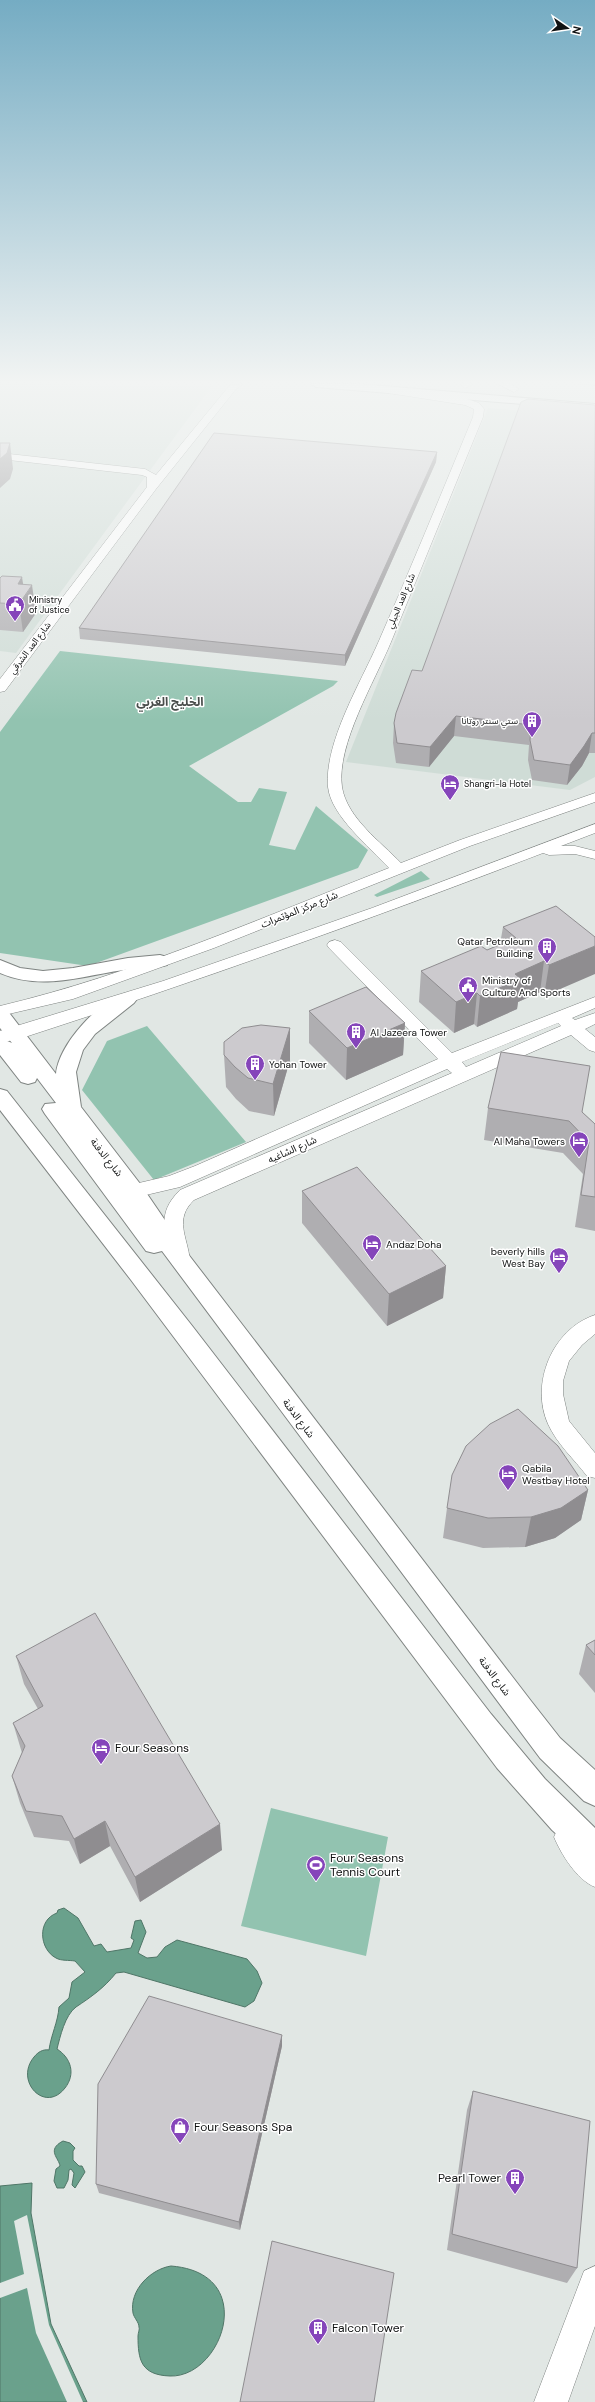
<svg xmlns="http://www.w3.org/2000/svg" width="595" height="2402" font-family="'DM Sans','Noto Sans Arabic',sans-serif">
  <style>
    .built { fill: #cfdcd6 }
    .green { fill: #92c3b0 }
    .water { fill: #6aa18c; stroke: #4f7667 }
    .pier { fill: #e1e7e4 }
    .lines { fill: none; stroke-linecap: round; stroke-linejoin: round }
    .minor-casing { stroke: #7f8482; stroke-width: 1 }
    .major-casing { stroke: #7f8482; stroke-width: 2 }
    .minor { fill: #fff; fill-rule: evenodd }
    .major { fill: #fff; fill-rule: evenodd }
    .wall { fill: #afaeb1 }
    .shaded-wall { fill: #8f8d90 }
    .building { fill: #cccace; stroke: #8f8d90 }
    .labels { text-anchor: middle; stroke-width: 3; stroke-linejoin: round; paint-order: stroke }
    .far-poi-label { font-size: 9px; fill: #101212; stroke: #fff; text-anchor: start }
    .far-street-label { font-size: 9px; fill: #101212; stroke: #fff }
    .street-label { font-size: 10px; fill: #101212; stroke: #fff }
    .poi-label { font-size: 10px; fill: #101212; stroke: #fff; text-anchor: start }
    .far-district-label { font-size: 12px; font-weight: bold; fill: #494d4b; stroke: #fff }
    .near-poi-label { font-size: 12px; fill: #101212; stroke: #fff; text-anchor: start }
  </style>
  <rect width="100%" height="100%" fill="#e1e7e4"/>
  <path class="built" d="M 0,384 L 212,386 L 16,653 L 0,651 Z
    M 488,408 L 595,417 L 595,777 L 570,790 L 346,762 Z"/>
  <path class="green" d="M 60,651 L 338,681 L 333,686 L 189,766 L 238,802 L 251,802 L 259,788 L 287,792 L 269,845 L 295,850 L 316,806 L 368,850 L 358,868 L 88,966 L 0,953 L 0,732 Z
    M 421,871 L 430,879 L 377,897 L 374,895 Z
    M 147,1026 L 246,1142 L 154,1180 L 82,1090 L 107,1041 Z
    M 271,1808 L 388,1837 L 366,1956 L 241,1926 Z"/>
  <path class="water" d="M 64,1908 L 78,1918 L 94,1946 L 101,1944 L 107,1952 L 131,1948 L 134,1940 L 131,1938 L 135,1921 L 141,1920 L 146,1932 L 138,1953 L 147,1958 L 157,1957 L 165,1947 L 177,1940 L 247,1959 L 257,1971 L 262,1983 L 254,2001 L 245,2007 L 124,1972 L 116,1973 C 104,1988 91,1997 76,2007 C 65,2015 60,2037 57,2049 C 71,2058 76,2074 65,2088 C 45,2114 14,2081 34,2057 C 38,2052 43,2049 49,2050 C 51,2035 58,2022 59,2007 L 69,1998 L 72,1982 L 85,1972 L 75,1961 C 69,1960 61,1961 56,1958 C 39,1949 37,1920 57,1913 L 58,1910 Z
    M 63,2141 L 70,2143 L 75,2148 L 73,2151 L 73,2160 L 79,2166 L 82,2166 L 85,2172 L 75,2188 L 72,2185 L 74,2173 L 71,2169 L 69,2170 L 68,2180 L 64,2188 L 57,2188 L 54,2181 L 56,2169 L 60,2166 C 59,2158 46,2150 63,2141 Z
    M 32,2183 L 31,2213 L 51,2324 L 87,2402 L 0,2402 L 0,2186 Z
    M 171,2266 C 260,2273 222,2378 170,2376 C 141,2375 138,2360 138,2336 C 138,2333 140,2329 139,2327 C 139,2322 134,2318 133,2313 C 129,2290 151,2269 171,2266 Z"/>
  <path class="pier" d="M 27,2215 L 49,2325 L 83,2402 L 67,2402 L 36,2333 L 27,2288 L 0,2298 L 0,2283 L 24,2274 L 14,2221 Z"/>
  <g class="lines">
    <g class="minor-casing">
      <path id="minor" d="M 243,384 L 236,389 L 156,489 L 5,691 L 0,692 L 0,679 L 147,487 L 147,477 L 142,475 L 0,459 L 0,453 L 145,469 L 156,475 L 230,385 Z
        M 461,384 L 473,384 L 465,388 Z
        M 498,384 L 511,384 L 519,389 L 514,392 Z
        M 385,387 L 467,399 L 479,403 L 484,409 L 483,417 C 452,492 422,567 391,642 C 375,681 336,745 342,787 C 347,818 381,842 401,863 L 460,840 L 595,793 L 595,802 L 470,846 L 214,948 L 73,999 L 0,1016 L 0,1006 C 134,974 261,918 389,868 C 370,847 331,816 328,787 C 324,743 361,682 378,643 C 411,568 442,492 473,417 L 474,409 L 465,405 L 382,392 L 382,388 Z
        M 595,824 L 595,833 L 561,846 L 575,846 L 595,851 L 595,859 L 575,854 L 549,855 L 543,853 C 371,919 198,981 22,1038 L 0,1043 L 0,1031 L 163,981 L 372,908 Z
        M 335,940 L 341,942 L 452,1053 L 595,997 L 595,1008 L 572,1018 L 575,1020 L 595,1013 L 595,1024 L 585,1029 L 595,1037 L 595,1052 L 589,1050 L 571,1035 L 194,1200 C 174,1219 187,1236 190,1260 L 187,1265 L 180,1267 L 173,1265 L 170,1260 C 167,1230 155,1215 180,1190 L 452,1073 L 447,1069 L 180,1187 L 133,1198 L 126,1196 L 124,1191 L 126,1186 L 169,1176 L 195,1166 L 438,1059 L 329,948 L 327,945 L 329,942 ZM 558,1023 L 561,1026 L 466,1067 L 462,1062 Z
        M 595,1315 L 595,1334 L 582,1345 L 569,1361 L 563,1381 L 563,1394 L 569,1421 L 595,1453 L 595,1478 L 587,1476 C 574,1459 557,1444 548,1424 C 530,1384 552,1329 595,1315 Z
        M 567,1824 L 576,1828 L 595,1852 L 595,1887 C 577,1880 561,1854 554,1837 L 558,1828 Z
        M 595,2266 L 595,2326 L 568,2402 L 534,2402 L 584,2271 Z"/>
    </g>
    <g class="major-casing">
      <path id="major" d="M 311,384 L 359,384 L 595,404 L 595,410 L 316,387 Z
        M 160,955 L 167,957 L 169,961 L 167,965 C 153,969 138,967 124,970 C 81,976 42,991 0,973 L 0,960 L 20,968 L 43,971 L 73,968 L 128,958 Z
        M 127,993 L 134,995 L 137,999 L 134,1003 L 95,1034 L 83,1050 L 76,1072 L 81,1107 L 141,1185 L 188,1254 L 531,1701 L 560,1738 L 595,1770 L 595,1806 L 584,1801 L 540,1758 L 162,1251 L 154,1253 L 146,1251 L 45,1114 L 42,1109 L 45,1104 L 56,1103 L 37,1078 L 35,1082 L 28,1084 L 21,1082 L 0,1055 L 0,1038 L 12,1043 L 0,1028 L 0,1008 L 7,1010 L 56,1074 C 59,1044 99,1000 127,993 Z
        M 0,1089 L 7,1091 L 193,1327 L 491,1714 L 545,1779 L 595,1828 L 595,1863 L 584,1859 L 552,1830 L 497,1768 L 131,1280 L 0,1110 Z"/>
    </g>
    <use href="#minor" class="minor"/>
    <use href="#major" class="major"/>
  </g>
  <path class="wall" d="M 576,384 L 595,384 L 595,386 Z
    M 595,405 L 595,753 L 589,753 L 582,766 L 567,785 L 532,780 L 528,760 L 529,745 L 454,736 L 429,767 L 396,763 L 393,743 L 394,723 L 422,671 Z
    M 437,452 L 436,462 L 345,666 L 80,639 L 79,628 Z
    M 0,578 L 23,584 L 36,613 L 23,632 L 0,630 Z
    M 503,927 L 595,937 L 544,996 L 540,992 L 518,1002 L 517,1009 L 477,1027 L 474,1024 L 454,1033 L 419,1002 L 421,971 L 487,950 L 500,944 Z
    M 309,1011 L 405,1023 L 403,1055 L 346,1080 L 309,1043 Z
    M 290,1028 L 290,1060 L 274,1116 L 249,1111 L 236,1099 L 226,1087 L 224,1055 Z
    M 488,1108 L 582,1112 L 595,1124 L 595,1231 L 575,1227 L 583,1174 L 563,1153 L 484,1140 Z
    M 302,1191 L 446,1266 L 443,1298 L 387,1326 L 302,1223 Z
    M 588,1490 L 581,1520 L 555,1538 L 525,1547 L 483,1548 L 443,1538 L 447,1508 Z
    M 595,1640 L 595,1693 L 579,1674 L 586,1645 Z
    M 16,1656 L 222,1850 L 140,1902 L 110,1846 L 80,1864 L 69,1841 L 34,1837 L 20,1803 L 12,1776 L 22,1753 L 13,1723 L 38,1709 L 24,1684 Z
    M 282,2035 L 282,2046 L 240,2230 L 99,2193 L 96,2184 Z
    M 473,2091 L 577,2268 L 567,2283 L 447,2250 L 467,2110 Z"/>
  <path class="shaded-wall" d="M 10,443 L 13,469 L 10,479 L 0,488 L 0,459 Z
    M 437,452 L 436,462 L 345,666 L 345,655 Z
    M 22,577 L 25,596 L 32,585 L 36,613 L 23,632 L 19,604 L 18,584 Z
    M 456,716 L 454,736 L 429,767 L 430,747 Z
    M 592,733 L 589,753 L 582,766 L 567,785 L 570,765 Z
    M 595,946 L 595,974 L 544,996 L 549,965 Z
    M 544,961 L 540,992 L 518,1002 L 517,1009 L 477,1027 L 480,996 L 515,974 Z
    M 477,993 L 474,1024 L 454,1033 L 456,1002 Z
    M 405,1023 L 403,1055 L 346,1080 L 347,1048 Z
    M 290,1028 L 290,1060 L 274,1116 L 273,1084 Z
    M 446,1266 L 443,1298 L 387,1326 L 389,1294 Z
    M 588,1490 L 581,1520 L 555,1538 L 525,1547 L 531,1517 Z
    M 105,1821 L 110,1846 L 80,1864 L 74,1839 Z
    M 220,1824 L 222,1850 L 140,1902 L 135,1877 Z
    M 282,2035 L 282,2046 L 240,2230 L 239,2222 Z"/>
  <path class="building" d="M 528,399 L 595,405 L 595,733 L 592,733 L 584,746 L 570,765 L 534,760 L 530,740 L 531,725 L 456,716 L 430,747 L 397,743 L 394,723 L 396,713 L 412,670 L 422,671 L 521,402 Z
    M 214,433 L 437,452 L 345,655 L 79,628 Z
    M 0,443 L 10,443 L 7,453 L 0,459 Z
    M 2,576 L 22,577 L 18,584 L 32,585 L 19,604 L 0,603 L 0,578 Z
    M 556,906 L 595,937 L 595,946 L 549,965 L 544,961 L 515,974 L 521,979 L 480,996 L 477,993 L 456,1002 L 421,971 L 481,946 L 487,950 L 516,938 L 503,927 Z
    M 366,987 L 405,1023 L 347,1048 L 309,1011 Z
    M 261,1025 L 290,1028 L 273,1084 L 248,1078 L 235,1067 L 224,1055 L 224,1042 L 242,1028 Z
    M 501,1052 L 590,1066 L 582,1112 L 595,1124 L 595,1197 L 581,1195 L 589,1142 L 569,1121 L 488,1108 Z
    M 357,1167 L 446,1266 L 389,1294 L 302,1191 Z
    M 518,1409 L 558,1446 L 588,1490 L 561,1508 L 531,1517 L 488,1518 L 447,1508 L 452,1475 L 466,1446 L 490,1424 Z
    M 95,1613 L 220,1824 L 135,1877 L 105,1821 L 74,1839 L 62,1816 L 26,1811 L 12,1776 L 25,1746 L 13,1723 L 43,1706 L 16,1656 Z
    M 595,1640 L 595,1655 L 586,1645 Z
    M 149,1996 L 282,2035 L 239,2222 L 96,2184 L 98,2084 Z
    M 473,2091 L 590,2121 L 577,2268 L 452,2234 Z
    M 272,2241 L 394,2273 L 374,2402 L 240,2402 Z"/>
  <linearGradient id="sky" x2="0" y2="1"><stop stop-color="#75acc3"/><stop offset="0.53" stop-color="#f2f4f3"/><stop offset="1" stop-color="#f2f4f3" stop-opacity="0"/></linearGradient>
  <rect width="595" height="721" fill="url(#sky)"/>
  <defs>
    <g id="civic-pin" transform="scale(1)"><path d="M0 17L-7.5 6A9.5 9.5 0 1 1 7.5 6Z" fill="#8545ba" stroke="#fff"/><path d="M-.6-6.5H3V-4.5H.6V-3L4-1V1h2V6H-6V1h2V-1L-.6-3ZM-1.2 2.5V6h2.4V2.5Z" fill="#fff"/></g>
    <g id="building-pin" transform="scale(1)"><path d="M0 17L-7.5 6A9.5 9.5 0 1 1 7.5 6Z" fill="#8545ba" stroke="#fff"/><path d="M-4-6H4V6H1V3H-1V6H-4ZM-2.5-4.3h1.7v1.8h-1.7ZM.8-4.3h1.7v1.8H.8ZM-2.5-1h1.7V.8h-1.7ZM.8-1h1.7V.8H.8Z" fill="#fff"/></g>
    <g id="hotel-pin" transform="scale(1)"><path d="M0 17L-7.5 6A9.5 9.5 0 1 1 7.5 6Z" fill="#8545ba" stroke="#fff"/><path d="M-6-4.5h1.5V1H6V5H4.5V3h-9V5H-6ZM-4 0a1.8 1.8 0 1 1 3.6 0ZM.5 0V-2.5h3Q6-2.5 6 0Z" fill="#fff"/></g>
    <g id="stadium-pin" transform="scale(1)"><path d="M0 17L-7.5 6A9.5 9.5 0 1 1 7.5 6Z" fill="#8545ba" stroke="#fff"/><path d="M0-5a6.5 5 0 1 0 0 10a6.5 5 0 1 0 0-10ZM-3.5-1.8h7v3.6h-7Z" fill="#fff"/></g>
    <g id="shop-pin" transform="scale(1)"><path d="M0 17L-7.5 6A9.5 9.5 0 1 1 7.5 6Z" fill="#8545ba" stroke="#fff"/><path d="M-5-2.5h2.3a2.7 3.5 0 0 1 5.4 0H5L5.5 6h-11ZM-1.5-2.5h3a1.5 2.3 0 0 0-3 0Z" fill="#fff"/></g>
  </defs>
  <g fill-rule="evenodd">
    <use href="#civic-pin" x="15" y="605"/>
    <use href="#building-pin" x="532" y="721"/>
    <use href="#hotel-pin" x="450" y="784"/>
    <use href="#building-pin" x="547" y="947"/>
    <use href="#civic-pin" x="468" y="986"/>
    <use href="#building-pin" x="356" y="1032"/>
    <use href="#building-pin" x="255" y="1064"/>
    <use href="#hotel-pin" x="579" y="1141"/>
    <use href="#hotel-pin" x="372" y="1244"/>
    <use href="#hotel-pin" x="559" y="1257"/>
    <use href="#hotel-pin" x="508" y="1474"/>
    <use href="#hotel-pin" x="101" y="1748"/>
    <use href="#stadium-pin" x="316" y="1865"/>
    <use href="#shop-pin" x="180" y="2127"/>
    <use href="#building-pin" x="515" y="2178"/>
    <use href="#building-pin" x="318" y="2328"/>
  </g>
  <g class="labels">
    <g class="far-poi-label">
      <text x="29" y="603">Ministry<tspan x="29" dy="10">of Justice</tspan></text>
      <text x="518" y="724" text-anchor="end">ستي سنتر روتانا</text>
      <text x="464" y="787">Shangri-la Hotel</text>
    </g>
    <g class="far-street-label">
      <text transform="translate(401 601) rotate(-67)" y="3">شارع العد الجبلي</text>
      <text transform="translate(30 648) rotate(-53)" y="3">شارع العد الشرقي</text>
    </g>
    <g class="street-label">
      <text transform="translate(299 909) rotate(-22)" y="4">شارع مركز المؤتمرات</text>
      <text transform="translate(292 1149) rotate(-24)" y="4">شارع الشاغيه</text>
      <text transform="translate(107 1157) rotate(52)" y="4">شارع الدفنة</text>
      <text transform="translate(299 1418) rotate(53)" y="4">شارع الدفنة</text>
      <text transform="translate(495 1676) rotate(53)" y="4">شارع الدفنة</text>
    </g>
    <g class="poi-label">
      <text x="533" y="945" text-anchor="end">Qatar Petroleum<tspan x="533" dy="12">Building</tspan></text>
      <text x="482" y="984">Ministry of<tspan x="482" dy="12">Culture And Sports</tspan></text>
      <text x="370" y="1036">Al Jazeera Tower</text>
      <text x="269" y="1068">Yohan Tower</text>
      <text x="565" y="1145" text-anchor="end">Al Maha Towers</text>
      <text x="386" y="1248">Andaz Doha</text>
      <text x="545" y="1255" text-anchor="end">beverly hills<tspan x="545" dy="12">West Bay</tspan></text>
      <text x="522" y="1472">Qabila<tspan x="522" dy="12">Westbay Hotel</tspan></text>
    </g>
    <g class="far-district-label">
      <text x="170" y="706">الخليج الغربي</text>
    </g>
    <g class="near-poi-label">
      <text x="115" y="1752">Four Seasons</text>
      <text x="330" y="1862">Four Seasons<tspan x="330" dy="14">Tennis Court</tspan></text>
      <text x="194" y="2131">Four Seasons Spa</text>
      <text x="501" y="2182" text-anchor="end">Pearl Tower</text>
      <text x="332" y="2332">Falcon Tower</text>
    </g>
  </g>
  <g transform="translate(567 28) rotate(103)" stroke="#ffffff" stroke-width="3" paint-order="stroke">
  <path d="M0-3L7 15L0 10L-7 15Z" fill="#101212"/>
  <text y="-6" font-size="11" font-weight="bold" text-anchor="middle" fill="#101212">N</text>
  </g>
</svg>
